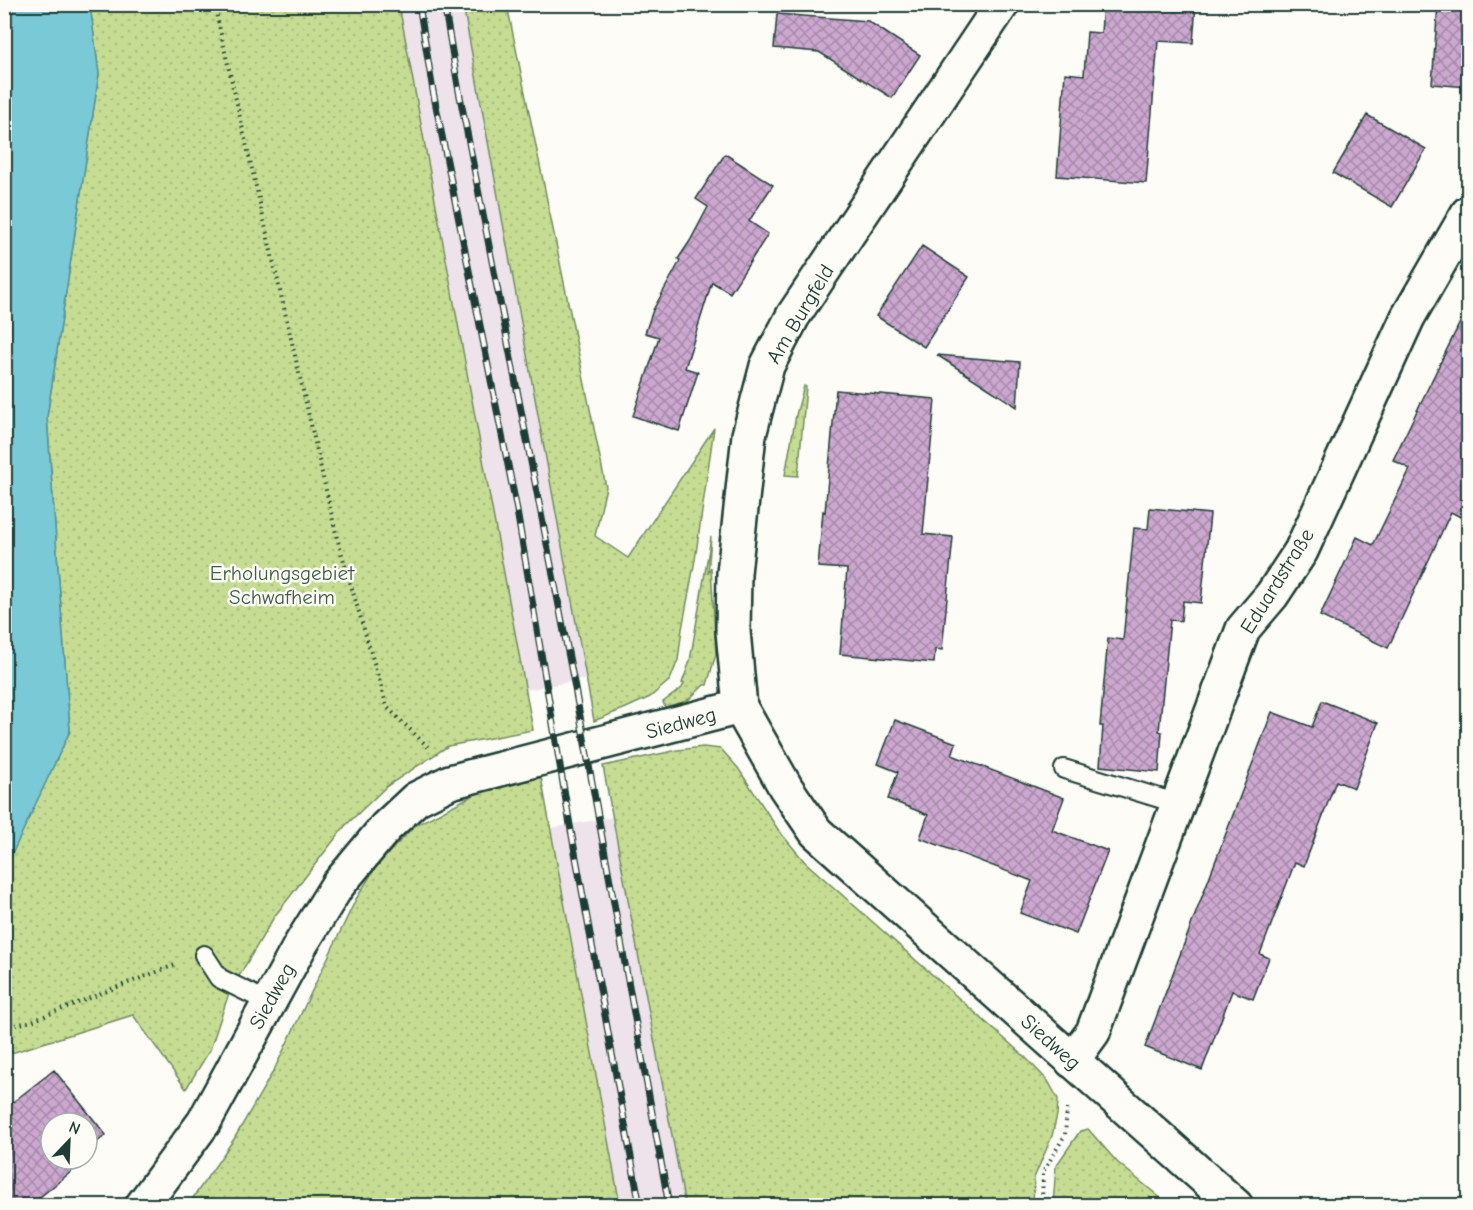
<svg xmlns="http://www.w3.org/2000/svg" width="1473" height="1210" font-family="'Comic Neue',sans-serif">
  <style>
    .built { fill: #eee2eb }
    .grass { fill: url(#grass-dots); stroke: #728c63; stroke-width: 1.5 }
    .water { fill: #7ac9d6; stroke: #569195; stroke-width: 1.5 }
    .building { fill: url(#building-cross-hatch); stroke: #1f3d34; stroke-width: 1.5 }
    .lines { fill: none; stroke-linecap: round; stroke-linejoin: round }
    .lane-casing { stroke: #1f3d34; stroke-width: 22 }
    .street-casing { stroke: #1f3d34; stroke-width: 38 }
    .path { stroke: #1f3d34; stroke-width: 4; stroke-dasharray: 1.5 4.5; stroke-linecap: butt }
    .lane { stroke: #fdfcf7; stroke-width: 18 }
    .street { stroke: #fdfcf7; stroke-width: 33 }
    .rail-casing { stroke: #1f3d34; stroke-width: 7 }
    .rail { stroke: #fdfcf7; stroke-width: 4.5; stroke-dasharray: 14; stroke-linecap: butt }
    .labels { text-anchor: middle; stroke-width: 5; stroke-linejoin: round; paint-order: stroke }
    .street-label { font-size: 21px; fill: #1f3d34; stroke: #fdfcf7 }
    .park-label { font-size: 21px; fill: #405d47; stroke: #fdfcf7 }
  </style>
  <defs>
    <pattern id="grass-dots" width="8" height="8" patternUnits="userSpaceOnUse" patternTransform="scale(1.5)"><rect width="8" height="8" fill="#c5dc92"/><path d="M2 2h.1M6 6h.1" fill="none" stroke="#a9be7e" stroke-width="1.8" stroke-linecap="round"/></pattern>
    <pattern id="building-cross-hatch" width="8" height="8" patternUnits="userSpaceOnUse" patternTransform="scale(1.5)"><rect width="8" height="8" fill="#cca7cf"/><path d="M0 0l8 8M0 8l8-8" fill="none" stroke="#a589a9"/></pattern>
  </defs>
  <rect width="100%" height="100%" fill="#fdfcf7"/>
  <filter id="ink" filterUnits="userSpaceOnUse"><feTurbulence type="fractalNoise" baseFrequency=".0167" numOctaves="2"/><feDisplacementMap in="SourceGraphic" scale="12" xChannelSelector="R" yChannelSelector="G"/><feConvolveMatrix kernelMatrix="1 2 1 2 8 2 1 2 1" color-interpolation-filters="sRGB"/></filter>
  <g filter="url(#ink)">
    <path class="built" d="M 399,5 L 463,5 L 586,679 L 525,690 L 490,494 Z
      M 613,817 L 685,1205 L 620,1205 L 551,828 Z"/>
    <path class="grass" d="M 90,5 L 399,5 L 533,730 L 448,746 L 387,786 L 345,826 L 274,917 L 229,993 L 210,1050 L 186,1089 L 133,1015 L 5,1055 L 4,869 L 70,731 L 47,417 L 99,74 Z
      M 463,5 L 507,5 L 606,487 L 595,536 L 628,558 L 714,428 L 695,560 L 682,629 L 678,660 L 670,680 L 650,697 L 626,708 L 594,721 Z
      M 804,386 L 806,387 L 798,476 L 785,475 L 796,415 Z
      M 711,537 L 708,574 L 711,567 L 716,654 L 707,685 L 704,685 L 687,701 L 665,707 L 663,702 L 682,688 L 684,683 L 682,683 L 690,661 Z
      M 703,747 L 721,749 L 738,768 L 779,831 L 805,862 L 1024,1056 L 1048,1081 L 1058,1099 L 1057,1115 L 1052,1136 L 1034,1178 L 1033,1205 L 685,1205 L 603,766 L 678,750 Z
      M 541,777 L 620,1205 L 188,1205 L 234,1139 L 274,1070 L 356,899 L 377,865 L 414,826 L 481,791 Z
      M 1088,1129 L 1117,1162 L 1169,1205 L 1053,1205 L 1056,1166 L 1080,1131 Z"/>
    <path class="water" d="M 5,4 L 90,5 L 99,74 L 47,417 L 70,731 L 5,869 Z"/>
    <path class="building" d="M 1103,4 L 1196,4 L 1193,43 L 1158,41 L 1146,183 L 1057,176 L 1065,73 L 1084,75 L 1087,32 L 1101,33 Z
      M 1438,4 L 1468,4 L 1468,87 L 1432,84 Z
      M 777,14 L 868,21 L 920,55 L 892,98 L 819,52 L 774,48 Z
      M 1367,115 L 1426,149 L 1392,207 L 1333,173 Z
      M 725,154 L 773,185 L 749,221 L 768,234 L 730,293 L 712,282 L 685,368 L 698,372 L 679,431 L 633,416 L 659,337 L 645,333 L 653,310 L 680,261 L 678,259 L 690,241 L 708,207 L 696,199 Z
      M 922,246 L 969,277 L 924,347 L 876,316 Z
      M 1468,306 L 1468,521 L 1451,512 L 1388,648 L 1320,616 L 1357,537 L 1373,545 L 1410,469 L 1393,460 Z
      M 937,355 L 1020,362 L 1017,407 Z
      M 836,390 L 935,399 L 923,534 L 953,537 L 942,650 L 935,649 L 934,663 L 840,654 L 847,569 L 818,567 L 823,511 L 825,512 Z
      M 1150,508 L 1210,514 L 1201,603 L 1183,601 L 1181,621 L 1170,620 L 1159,731 L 1162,732 L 1159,772 L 1100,766 L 1103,726 L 1100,726 L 1108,638 L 1123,640 L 1134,528 L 1148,529 Z
      M 1322,701 L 1378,723 L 1354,788 L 1336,781 L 1304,866 L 1295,862 L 1260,954 L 1269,958 L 1253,999 L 1232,991 L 1202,1070 L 1145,1047 L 1272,712 L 1312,727 Z
      M 895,720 L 956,743 L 952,755 L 1064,798 L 1052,830 L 1108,851 L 1076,934 L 1020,913 L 1032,881 L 920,838 L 928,815 L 888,799 L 898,772 L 878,764 Z
      M 54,1070 L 106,1135 L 87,1150 L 87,1123 L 51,1123 L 51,1159 L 76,1159 L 72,1162 L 77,1167 L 29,1206 L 4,1206 L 4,1109 Z"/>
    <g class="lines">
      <g class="lane-casing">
        <path id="lane" d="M 1064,769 L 1179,804
          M 204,955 L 219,978 L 268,1002"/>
      </g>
      <g class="street-casing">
        <path id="street" d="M 1002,4 L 793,316 L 767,366 L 749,435 L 734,573 L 733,631 L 740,707 L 786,788 L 816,832 L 1236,1206
          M 1072,1061 L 1093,1032 L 1243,629 L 1272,595 L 1301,551 L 1408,317 L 1468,213
          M 142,1206 L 204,1122 L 301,944 L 337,886 L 386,827 L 416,799 L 450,782 L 740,707"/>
      </g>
      <path class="path" d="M 214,4 L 337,538 L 387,707 L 429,748
        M 4,1028 L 32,1021 L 120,986 L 175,965
        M 1042,1206 L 1043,1172 L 1065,1135 L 1067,1109"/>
      <use href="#lane" class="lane"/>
      <use href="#street" class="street"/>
      <g class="rail-casing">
        <path id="rail" d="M 419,4 L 433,91 L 516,505 L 570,825 L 640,1206
          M 444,4 L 458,86 L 574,683 L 669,1206"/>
      </g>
      <use href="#rail" class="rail"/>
    </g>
  </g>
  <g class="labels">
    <g class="street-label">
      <text transform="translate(800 314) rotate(-59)" y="7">Am Burgfeld</text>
      <text transform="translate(1277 581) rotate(-58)" y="7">Eduardstraße</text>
      <text transform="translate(681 723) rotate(-15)" y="7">Siedweg</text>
      <text transform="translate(272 996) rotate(-61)" y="7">Siedweg</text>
      <text transform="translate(1051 1042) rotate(42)" y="7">Siedweg</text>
    </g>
    <g class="park-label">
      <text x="282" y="580">Erholungsgebiet<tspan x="282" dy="24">Schwafheim</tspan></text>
    </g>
  </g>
  <rect width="1473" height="1210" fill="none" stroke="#fdfcf7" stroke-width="24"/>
  <rect x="12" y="12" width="1449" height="1186" fill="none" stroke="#1f3d34" stroke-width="2" filter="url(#ink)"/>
  <g transform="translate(69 1141) rotate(23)"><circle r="28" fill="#fdfcf7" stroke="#a4b0a9" stroke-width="1.5"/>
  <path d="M0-4.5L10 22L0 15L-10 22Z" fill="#1f3d34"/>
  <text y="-9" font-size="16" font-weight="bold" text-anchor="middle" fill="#1f3d34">N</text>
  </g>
</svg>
